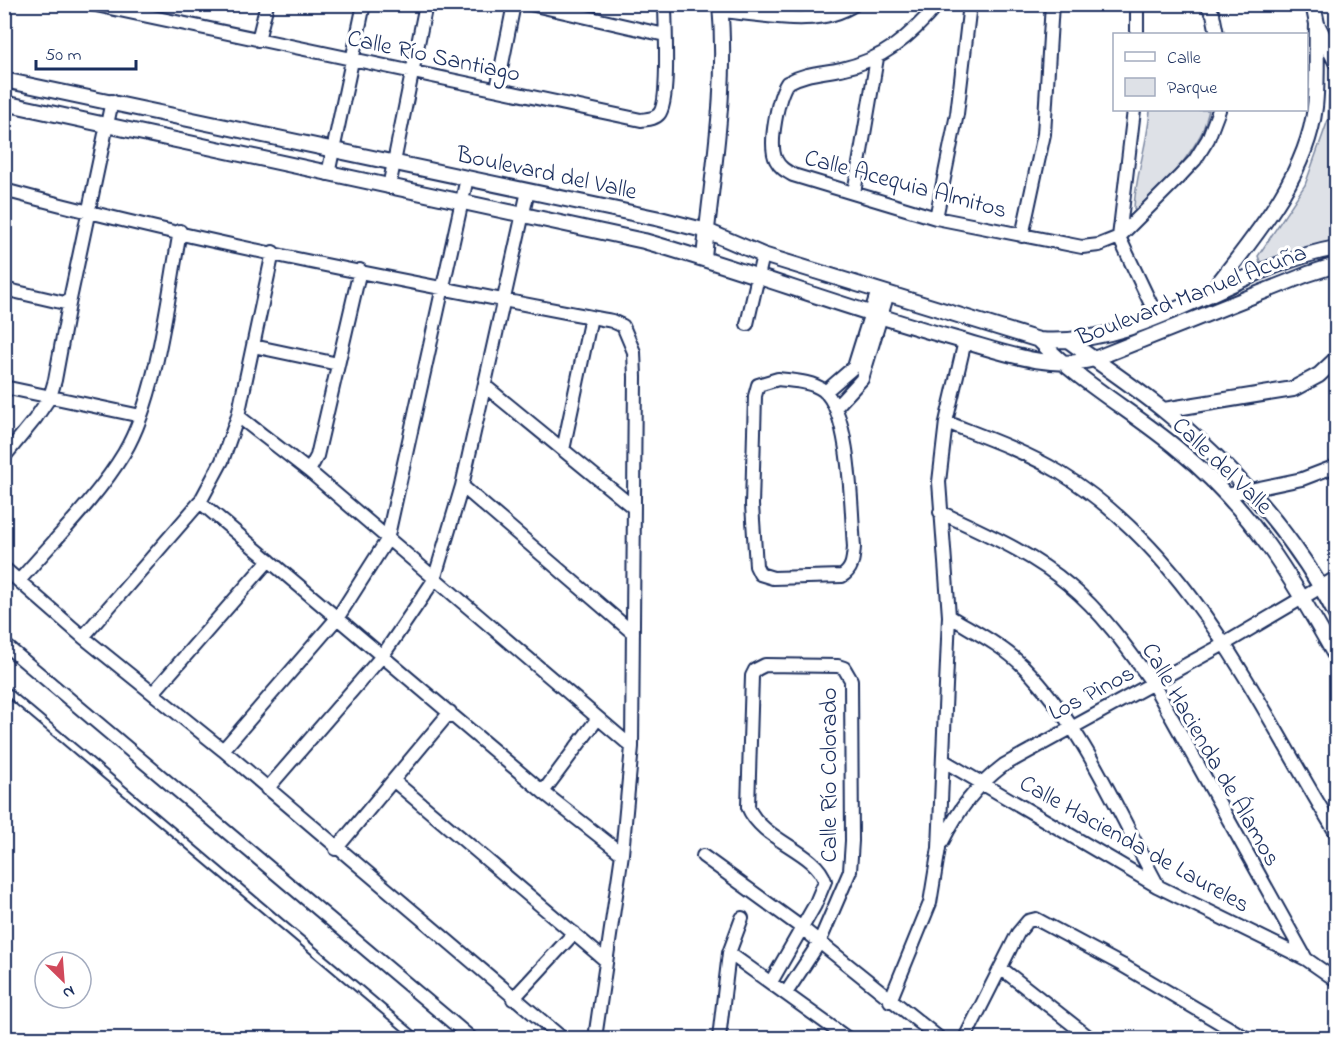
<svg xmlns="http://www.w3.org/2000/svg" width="1341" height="1043" font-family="'Indie Flower',sans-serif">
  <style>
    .green { fill: #dee1e7; stroke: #7c88a2; stroke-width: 1.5 }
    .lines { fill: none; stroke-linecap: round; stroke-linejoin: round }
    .service-casing { stroke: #1b2f5e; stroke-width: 10 }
    .minor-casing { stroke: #1b2f5e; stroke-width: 16 }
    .tertiary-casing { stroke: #1b2f5e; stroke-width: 18 }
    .service { stroke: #fff; stroke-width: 6 }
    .minor { stroke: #fff; stroke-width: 12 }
    .tertiary { stroke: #fff; stroke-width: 14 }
    .labels { text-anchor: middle; stroke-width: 6; stroke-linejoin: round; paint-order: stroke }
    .street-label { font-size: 24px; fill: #1b2f5e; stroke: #fff }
  </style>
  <rect width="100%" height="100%" fill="#fff"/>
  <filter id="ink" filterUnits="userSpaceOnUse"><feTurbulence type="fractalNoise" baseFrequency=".0167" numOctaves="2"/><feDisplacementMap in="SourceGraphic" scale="12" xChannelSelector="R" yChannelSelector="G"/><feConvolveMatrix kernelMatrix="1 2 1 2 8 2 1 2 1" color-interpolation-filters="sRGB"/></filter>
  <g filter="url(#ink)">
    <path class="green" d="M 1336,92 L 1336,243 L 1326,243 L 1265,266 L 1261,264 L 1258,256 L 1305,185 L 1328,120 L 1329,97 Z
      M 1150,110 L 1209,110 C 1207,117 1205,125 1202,132 C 1193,150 1152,207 1134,209 C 1135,176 1148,143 1150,110 Z"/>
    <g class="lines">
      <g class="service-casing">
        <path id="service" d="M 4,689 L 417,1038"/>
      </g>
      <g class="minor-casing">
        <path id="minor" d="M 91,4 L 641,120 C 648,119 655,119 659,114 C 670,102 665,24 665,4
          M 530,4 L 665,35
          M 938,4 C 910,37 883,60 841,69 C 822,73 804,73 787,83 C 778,97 768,145 776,160 C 780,168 786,171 793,175 L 936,218 L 1082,247 L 1099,245 L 1119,237 L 1178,178 L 1195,160 L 1208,139 L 1219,110
          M 1206,4 L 1213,14 L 1217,34
          M 721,11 C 763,14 818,29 855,4
          M 1137,34 L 1137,4
          M 258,40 L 267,4
          M 497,89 L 514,4
          M 1134,110 L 1119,237 L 1157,317
          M 328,174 L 364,4
          M 389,187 L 426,4
          M 4,190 C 204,244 409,282 612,321 L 623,326 L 634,352 L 635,377 L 632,747 L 622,854 L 595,1038
          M 854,193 L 877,58
          M 936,218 L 957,114 L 970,4
          M 1022,236 L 1044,134 L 1052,4
          M 4,289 L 69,304
          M 747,324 L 763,255
          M 253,346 L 338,364
          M 778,379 C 792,381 811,381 823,390 C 851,412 851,511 854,547 C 853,559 853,569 842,576 L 773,578 L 760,574 L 756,566 L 752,505 L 755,396 L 758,385 Z
          M 485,386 L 634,508
          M 4,387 L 141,416
          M 825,392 L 854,367 L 878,290
          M 836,407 L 862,379 L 888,293
          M 238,416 L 309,471 L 632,747
          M 946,422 C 984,437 1024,451 1059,472 C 1194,555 1257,704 1336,833
          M 563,450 L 591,317
          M 4,457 L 35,419 L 50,397 L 55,380 L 69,304 L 112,101
          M 309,471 L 317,456 L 360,270
          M 462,486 L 633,633
          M 1226,495 L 1302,479 L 1336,466
          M 200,502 L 543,792 L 622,854
          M 940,512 C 984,533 1032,553 1069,585 C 1102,612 1128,649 1153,684 L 1306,959
          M 4,568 L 83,637 L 223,750 L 562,1038
          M 19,581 C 53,541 97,498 124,453 C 157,398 168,296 180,231
          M 949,616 C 975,632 1002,645 1024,667 C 1083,727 1117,810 1157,884
          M 83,637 L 200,502 L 222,461 L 238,416 L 273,252
          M 4,644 L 471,1038
          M 153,693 L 269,560
          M 223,750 L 338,617 L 387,540 L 467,178
          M 944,761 L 1157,886 L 1306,959 L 1336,980
          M 394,781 L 605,960
          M 267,789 L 383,655 L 434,580 L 462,486 L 528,191
          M 543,792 L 598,718
          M 942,842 C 959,809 975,787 1004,765 L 1226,643 L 1336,578
          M 336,849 L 450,712
          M 703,856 L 802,928 L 939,1038
          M 729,953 L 847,1038
          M 1002,969 L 1090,1038
          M 771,982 L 815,905 L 825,881 C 816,851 762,841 748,807 L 752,676 L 755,670 L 765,665 L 838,666 L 844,668 L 851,680 L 852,841 L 850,871 L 819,943 L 786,993
          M 513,999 L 574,933
          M 890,1001 L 930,903 L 939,848 L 949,616 L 939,482 L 946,422 L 965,341
          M 719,1038 L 729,953 L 742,918
          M 965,1038 L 1018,933 L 1028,921 L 1036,919 L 1122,965 L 1246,1038"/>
      </g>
      <g class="tertiary-casing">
        <path id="tertiary" d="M 1313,4 L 1317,24 L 1336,62
          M 4,80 L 660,219 L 707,231 L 763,255 L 1039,340 C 1145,348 1235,266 1336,248
          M 4,103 L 644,241 C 749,271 851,310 956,339 C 1000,351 1049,371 1094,359 L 1308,274 L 1336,265
          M 704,258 C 712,173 728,91 720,4
          M 1209,295 C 1251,241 1307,177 1315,107 C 1318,80 1316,51 1317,24
          M 1039,340 C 1080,383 1134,412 1179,450 C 1252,510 1291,576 1336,657
          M 1069,341 C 1100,364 1132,385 1162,409 C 1230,462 1297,538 1336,615
          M 1164,410 L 1293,389 L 1319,375 L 1336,359"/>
      </g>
      <use href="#service" class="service"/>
      <use href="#minor" class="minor"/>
      <use href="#tertiary" class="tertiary"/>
    </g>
  </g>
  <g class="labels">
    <g class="street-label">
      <text transform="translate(434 55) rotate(12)" y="8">Calle Río Santiago</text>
      <text transform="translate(547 172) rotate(12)" y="8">Boulevard del Valle</text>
      <text transform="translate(906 183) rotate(15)" y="8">Calle Acequia Almitos</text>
      <text transform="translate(1191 294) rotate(-21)" y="8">Boulevard Manuel Acuña</text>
      <text transform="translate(1223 465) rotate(44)" y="8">Calle del Valle</text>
      <text transform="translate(1091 692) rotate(-28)" y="8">Los Pinos</text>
      <text transform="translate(1212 754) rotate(60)" y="8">Calle Hacienda de Álamos</text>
      <text transform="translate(828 775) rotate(-90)" y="8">Calle Río Colorado</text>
      <text transform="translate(1135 843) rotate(29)" y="8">Calle Hacienda de Laureles</text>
    </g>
  </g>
  <rect width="1341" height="1043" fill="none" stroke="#fff" stroke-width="24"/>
  <rect x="12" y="12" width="1317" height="1019" fill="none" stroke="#1b2f5e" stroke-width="2" filter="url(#ink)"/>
  <rect x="1113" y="33" width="195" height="78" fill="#ffffff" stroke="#a4acbf" stroke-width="1.5"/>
  <rect x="1125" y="52" width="30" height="9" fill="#ffffff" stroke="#a4acbf" stroke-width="1.5"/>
  <text x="1167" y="63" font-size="18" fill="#1b2f5e">Calle</text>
  <rect x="1125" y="78" width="30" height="18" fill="#dee1e7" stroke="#a4acbf" stroke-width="1.5"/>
  <text x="1167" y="93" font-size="18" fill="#1b2f5e">Parque</text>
  <g transform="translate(63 980) rotate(155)"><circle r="28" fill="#ffffff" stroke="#a4acbf" stroke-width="1.5"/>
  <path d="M0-4.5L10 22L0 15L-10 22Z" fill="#d1495b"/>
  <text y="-9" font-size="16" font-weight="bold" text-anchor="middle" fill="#1b2f5e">N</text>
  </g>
  <path d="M36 60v9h100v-9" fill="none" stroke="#1b2f5e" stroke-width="3"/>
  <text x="45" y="60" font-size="18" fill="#1b2f5e" stroke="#ffffff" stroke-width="4.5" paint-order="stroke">50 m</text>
</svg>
